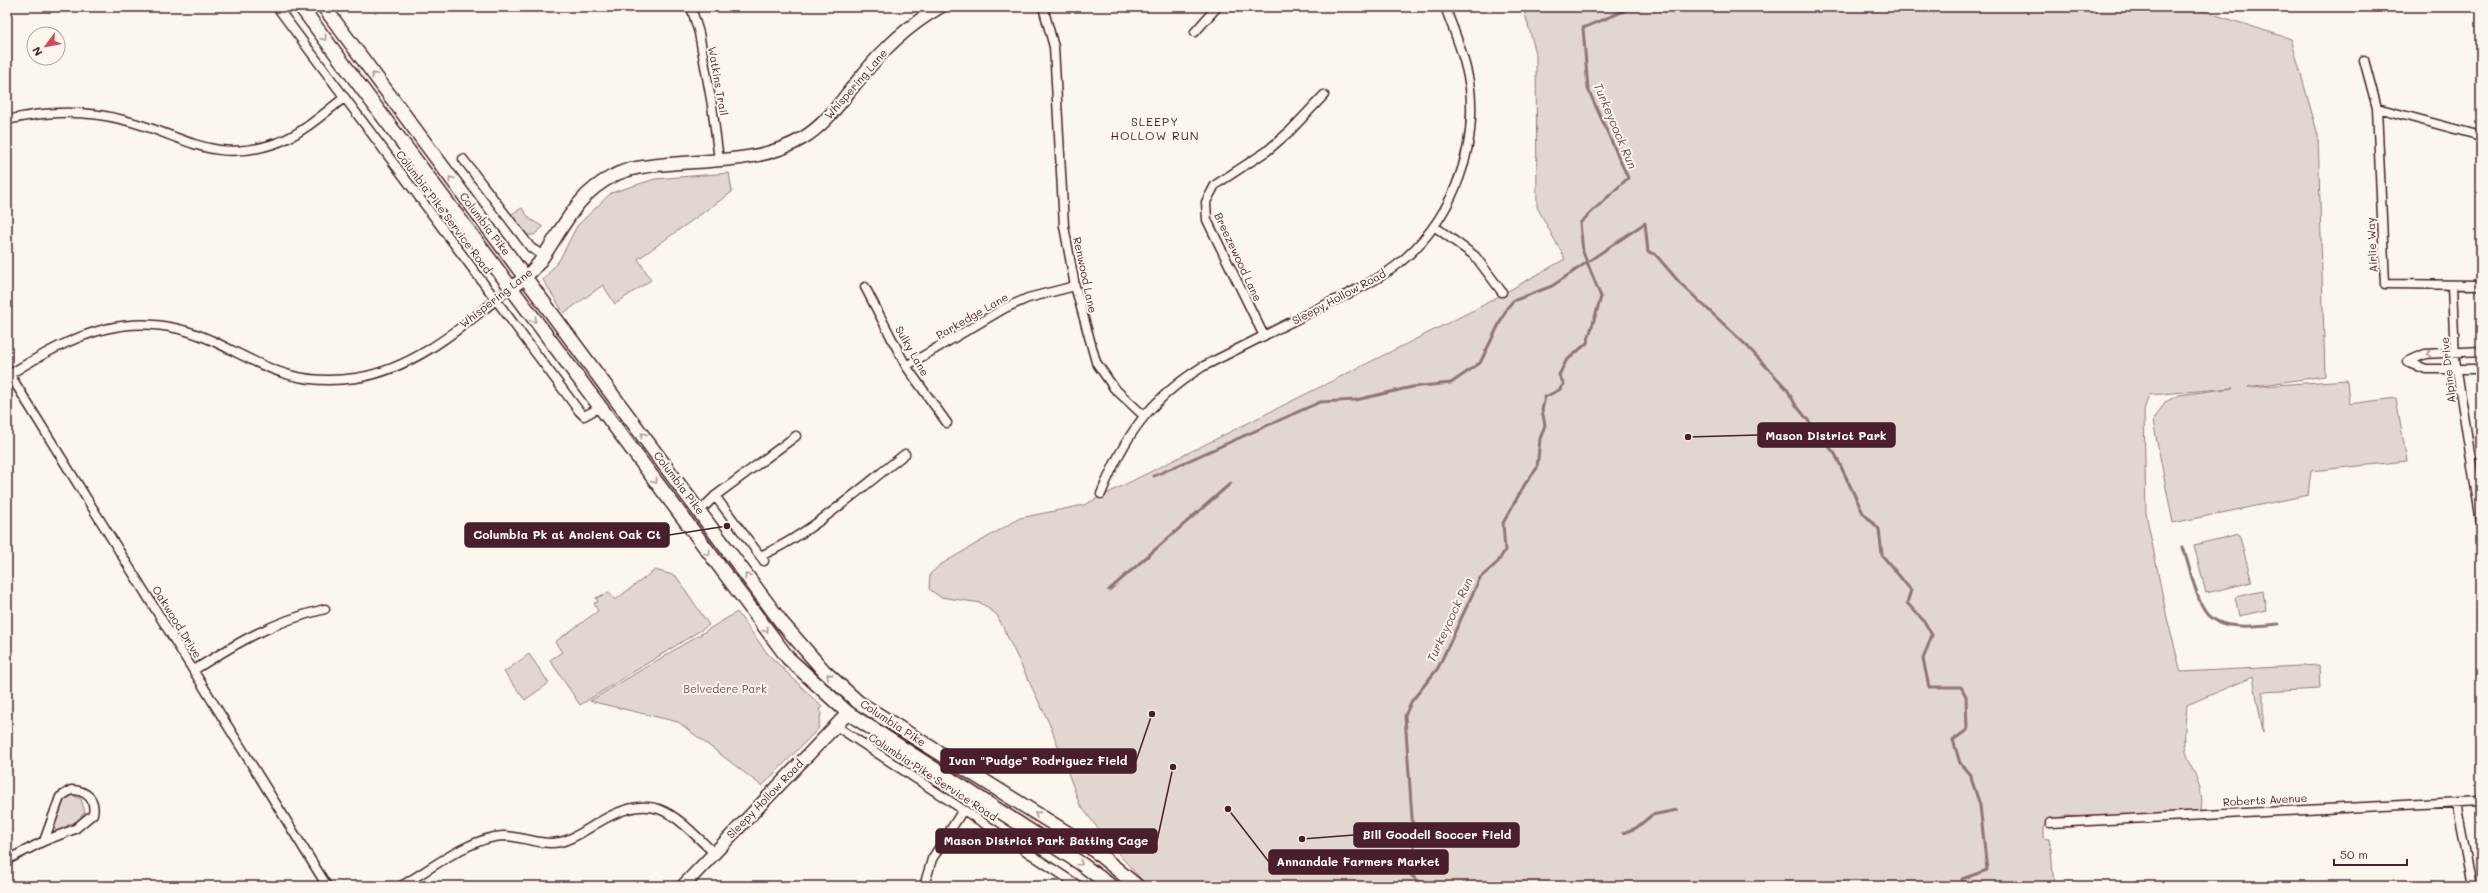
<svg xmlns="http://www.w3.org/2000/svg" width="2488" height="893" font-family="Mali,sans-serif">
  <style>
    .green { fill: #e2d7d0; stroke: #967b7e }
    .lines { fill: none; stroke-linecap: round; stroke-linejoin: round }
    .stream { stroke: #907477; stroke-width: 3 }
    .street-casing { stroke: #4a1f2b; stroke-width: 11 }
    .secondary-casing { stroke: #4a1f2b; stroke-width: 15 }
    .primary-casing { stroke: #4a1f2b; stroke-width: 16 }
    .street { stroke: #fbf7ec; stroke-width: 8 }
    .secondary { stroke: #fbf7ec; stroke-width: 12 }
    .primary { stroke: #fbf7ec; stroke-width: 13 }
    .oneway { stroke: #ab9695 }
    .labels { text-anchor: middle; stroke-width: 4; stroke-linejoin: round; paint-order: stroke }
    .street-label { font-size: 11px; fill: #4a1f2b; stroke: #fbf7ec }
    .park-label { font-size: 11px; fill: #704d54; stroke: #fbf7ec }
    .neighbourhood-label { font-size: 12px; letter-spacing: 1px; fill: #4a1f2b; stroke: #fbf7ec }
    .water-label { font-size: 12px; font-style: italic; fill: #6d4a51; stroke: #fbf7ec }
    .leader { fill: none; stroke: #4a1f2b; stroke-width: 1.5 }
    .callout-dot { fill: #4a1f2b; stroke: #fbf7ec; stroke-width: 1.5 }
    .callout { fill: #4a1f2b; stroke: #4a1f2b; stroke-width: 1.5 }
    .callout-label { font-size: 12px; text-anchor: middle; font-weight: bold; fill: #fff }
  </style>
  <rect width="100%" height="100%" fill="#fbf7ec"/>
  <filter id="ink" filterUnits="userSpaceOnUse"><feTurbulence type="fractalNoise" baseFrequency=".025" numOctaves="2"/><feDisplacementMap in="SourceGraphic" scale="8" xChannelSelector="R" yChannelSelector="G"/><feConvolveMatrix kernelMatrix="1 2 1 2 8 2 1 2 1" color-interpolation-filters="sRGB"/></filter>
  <g filter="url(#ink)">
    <path class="green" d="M 1523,7 L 2191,7 L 2291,39 L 2318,135 L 2325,376 L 2248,387 L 2347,380 L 2349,404 L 2396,398 L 2407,461 L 2311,471 L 2308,495 L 2173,523 L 2153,421 L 2165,402 L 2179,395 L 2233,388 L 2149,395 L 2144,410 L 2146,513 L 2167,618 L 2181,672 L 2319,665 L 2320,689 L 2263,692 L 2263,732 L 2253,677 L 2187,705 C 2186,719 2183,738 2186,751 C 2192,773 2207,790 2200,814 L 2159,822 L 2132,818 L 2063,816 L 2044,827 L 2044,838 L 2050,839 L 2054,886 L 1147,886 L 1109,843 L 1080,805 L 1050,725 L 997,615 L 981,603 L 940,597 L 929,589 L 930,574 L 940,565 L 1020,518 L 1084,505 L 1476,309 L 1565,259 L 1537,207 L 1536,53 Z
      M 729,173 L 732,192 L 638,259 L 651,280 L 615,304 L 603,285 L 564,313 L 543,280 L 560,259 L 577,226 L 611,193 L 655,179 Z
      M 522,208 L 530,219 L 543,227 L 534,235 L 525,235 L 510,215 Z
      M 2239,534 L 2252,582 L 2206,593 L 2194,545 Z
      M 655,570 L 676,576 L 709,625 L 580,705 L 550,660 L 562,652 L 555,642 L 598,611 L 594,603 L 598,602 L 596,598 L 609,592 L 615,600 Z
      M 2263,591 L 2266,610 L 2239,616 L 2235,597 Z
      M 737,612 L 767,653 L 822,707 L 819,709 L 821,714 L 818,729 L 762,786 L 678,722 L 590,701 Z
      M 529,654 L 549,683 L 525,700 L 504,672 Z
      M 72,795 L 81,799 L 85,812 L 78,820 L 56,832 C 50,821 61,799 72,795 Z"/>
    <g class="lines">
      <path class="stream" d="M 1154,476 L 1320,402 L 1356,400 L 1412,387 L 1451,383 L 1480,363 L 1507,308 L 1513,301 L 1552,286 L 1645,223 L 1648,252 L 1655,254 L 1680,283 L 1747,346 L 1787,389 L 1795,404 L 1835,454 L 1863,513 L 1879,529 L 1882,555 L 1911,590 L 1907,603 L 1924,621 L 1932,635 L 1923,659 L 1929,687 L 1961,687 L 1966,696 L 1967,730 L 1953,740 L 1960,763 L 1970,775 L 1980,805 L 1987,870 L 1962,879 L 1964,886
        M 2183,547 C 2204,615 2197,633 2278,624
        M 1109,590 L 1231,483
        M 1623,833 L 1636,828 L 1652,815 L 1677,810
        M 1425,886 L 1411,875 L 1415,861 L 1405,716 L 1411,702 L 1438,668 L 1480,578 L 1498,562 L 1505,550 L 1503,523 L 1525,484 L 1537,468 L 1540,439 L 1545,425 L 1542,410 L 1545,397 L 1559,390 L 1564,384 L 1559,375 L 1566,361 L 1587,343 L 1601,297 L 1583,252 L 1580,223 L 1628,178 L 1588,89 L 1583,28 L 1624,11 L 1626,7"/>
      <g class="street-casing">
        <path id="street" d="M 277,7 L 579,411 L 584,416 L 599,408
          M 691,7 L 699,33 L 712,105 L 719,160
          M 1043,7 L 1054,47 L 1064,226 L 1075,286 L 1096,362 L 1114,388 L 1143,415
          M 1195,32 L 1217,7
          M 2364,60 L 2377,108 L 2385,284 L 2481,285
          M 2377,108 L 2481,136
          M 7,120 C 45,111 86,110 124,120 C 184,135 213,166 279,142 C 303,133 324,113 344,98
          M 463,159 L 531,248 L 544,256
          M 1434,226 L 1475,256 L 1502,292
          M 2452,286 L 2455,359 L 2481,522
          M 865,287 L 906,366 L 947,423
          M 1264,336 L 1207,220 L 1206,202 L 1215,185 L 1267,151 L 1290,131 L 1324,95
          M 2407,362 L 2425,354 L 2481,351
          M 2407,362 L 2426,369 L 2481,369
          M 906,366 L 1005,308 L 1028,298 L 1075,286
          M 7,370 L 327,886
          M 7,376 C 74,334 134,304 213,341 C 265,366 294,387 356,378 C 416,369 465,324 511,288
          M 1101,494 C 1124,437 1149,400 1202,367 C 1237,349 1272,332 1307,314 C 1337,298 1370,286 1397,265 C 1450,223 1477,155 1470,88 C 1466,60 1455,33 1445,7
          M 715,496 L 764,561
          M 700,511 L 715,496 L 796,436
          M 760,556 C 808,536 862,487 905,454
          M 194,670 C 240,641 272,622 325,609
          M 836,726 L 1079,886
          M 71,790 C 86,790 96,799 93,814 L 75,829 L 44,841 L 60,797 Z
          M 2456,803 L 2472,886
          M 2050,823 L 2481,801
          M 7,860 L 44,841
          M 401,886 C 429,870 471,837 503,836 C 522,836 541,846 560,842 C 575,839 588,828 601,821 C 656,789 674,815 714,853
          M 924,886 L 932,859 L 963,810"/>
      </g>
      <g class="secondary-casing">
        <path id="secondary" d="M 511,288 C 521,281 530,274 538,264 C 562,232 574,195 613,176 C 630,167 649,166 668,164 C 713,160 764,162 803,138 C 829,122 842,99 861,77 C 883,49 909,25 940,7
          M 683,886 L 848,713"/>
      </g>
      <g class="primary-casing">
        <path id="primary" d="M 301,7 L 788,658 L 848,713 L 1080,863 L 1111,886
          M 324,7 L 782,623 L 824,671 L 858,702 L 1090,847 L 1137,886"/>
      </g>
      <use href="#street" class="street"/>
      <use href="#secondary" class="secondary"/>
      <use href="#primary" class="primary"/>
    </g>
    <defs><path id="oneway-chevron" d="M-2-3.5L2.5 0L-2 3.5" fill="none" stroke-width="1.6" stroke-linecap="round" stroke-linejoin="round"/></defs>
    <g class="oneway">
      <use href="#oneway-chevron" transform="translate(324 38) rotate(53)"/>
      <use href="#oneway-chevron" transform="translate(374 75) rotate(-127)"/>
      <use href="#oneway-chevron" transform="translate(451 179) rotate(-127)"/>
      <use href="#oneway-chevron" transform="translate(534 320) rotate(54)"/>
      <use href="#oneway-chevron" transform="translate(2429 354) rotate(171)"/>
      <use href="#oneway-chevron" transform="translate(643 435) rotate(-127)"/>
      <use href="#oneway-chevron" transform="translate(655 481) rotate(53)"/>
      <use href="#oneway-chevron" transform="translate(708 553) rotate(54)"/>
      <use href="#oneway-chevron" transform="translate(747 576) rotate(-126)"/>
      <use href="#oneway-chevron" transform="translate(766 630) rotate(53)"/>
      <use href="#oneway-chevron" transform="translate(829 676) rotate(-138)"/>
      <use href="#oneway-chevron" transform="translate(1037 814) rotate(-148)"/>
      <use href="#oneway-chevron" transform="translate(1080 863) rotate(35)"/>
    </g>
  </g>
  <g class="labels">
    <g class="street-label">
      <text transform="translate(718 81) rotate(80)" y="4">Watkins Trail</text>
      <text transform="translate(856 84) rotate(-49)" y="4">Whispering Lane</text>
      <text transform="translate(444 212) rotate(53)" y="4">Columbia Pike Service Road</text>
      <text transform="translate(485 224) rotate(53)" y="4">Columbia Pike</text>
      <text transform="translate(2372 245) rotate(-93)" y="4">Airlie Way</text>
      <text transform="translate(1238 257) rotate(65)" y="4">Breezewood Lane</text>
      <text transform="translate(1085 275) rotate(78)" y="4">Renwood Lane</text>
      <text transform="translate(1339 297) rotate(-28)" y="4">Sleepy Hollow Road</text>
      <text transform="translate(496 298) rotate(-38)" y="4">Whispering Lane</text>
      <text transform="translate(972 316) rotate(-30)" y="4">Parkedge Lane</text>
      <text transform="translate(912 351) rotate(60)" y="4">Sulky Lane</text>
      <text transform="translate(2448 370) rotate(-96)" y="4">Alpine Drive</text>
      <text transform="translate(679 483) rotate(53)" y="4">Columbia Pike</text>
      <text transform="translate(177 622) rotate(58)" y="4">Oakwood Drive</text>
      <text transform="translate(893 723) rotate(33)" y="4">Columbia Pike</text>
      <text transform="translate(933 777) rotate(33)" y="4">Columbia Pike Service Road</text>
      <text transform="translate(765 799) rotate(-46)" y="4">Sleepy Hollow Road</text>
      <text transform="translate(2265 800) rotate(-3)" y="4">Roberts Avenue</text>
    </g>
    <g class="park-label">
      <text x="725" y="693">Belvedere Park</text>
    </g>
    <g class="neighbourhood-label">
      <text x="1155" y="126">SLEEPY<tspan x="1155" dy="14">HOLLOW RUN</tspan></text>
    </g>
    <g class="water-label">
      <text transform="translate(1615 126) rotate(67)" y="4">Turkeycock Run</text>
      <text transform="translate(1450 620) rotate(-65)" y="4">Turkeycock Run</text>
    </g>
  </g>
  <path class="leader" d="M1688 437L1758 435M727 526L669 535M1152 714L1136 761M1302 839L1354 835M1173 767L1157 841M1228 809L1269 862"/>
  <g class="callout-dot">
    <circle cx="1688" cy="437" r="4"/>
    <circle cx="727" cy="526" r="4"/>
    <circle cx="1152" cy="714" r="4"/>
    <circle cx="1302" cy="839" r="4"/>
    <circle cx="1173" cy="767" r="4"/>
    <circle cx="1228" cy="809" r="4"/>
  </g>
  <g class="callout">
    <rect x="1758" y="423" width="137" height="24" rx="4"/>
    <rect x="465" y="523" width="204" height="24" rx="4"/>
    <rect x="941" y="749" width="195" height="24" rx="4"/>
    <rect x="1354" y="823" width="165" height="24" rx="4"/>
    <rect x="936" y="829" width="221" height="24" rx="4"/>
    <rect x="1269" y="850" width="179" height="24" rx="4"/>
  </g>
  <g class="callout-label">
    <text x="1826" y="440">Mason District Park</text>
    <text x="567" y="539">Columbia Pk at Ancient Oak Ct</text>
    <text x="1038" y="765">Ivan "Pudge" Rodriguez Field</text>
    <text x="1437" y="839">Bill Goodell Soccer Field</text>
    <text x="1046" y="845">Mason District Park Batting Cage</text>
    <text x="1358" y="866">Annandale Farmers Market</text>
  </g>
  <rect width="2488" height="893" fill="none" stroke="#fbf7ec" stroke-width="24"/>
  <rect x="12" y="12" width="2464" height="869" fill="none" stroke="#4a1f2b" stroke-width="1.5" filter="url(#ink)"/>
  <g transform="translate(46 46) rotate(238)"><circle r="19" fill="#fbf7ec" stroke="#b4a19f"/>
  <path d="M0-3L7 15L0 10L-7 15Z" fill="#d1495b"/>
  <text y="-6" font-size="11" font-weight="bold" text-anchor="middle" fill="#4a1f2b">N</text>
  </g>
  <path d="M2334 859v6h73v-6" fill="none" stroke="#4a1f2b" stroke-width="2"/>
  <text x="2340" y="859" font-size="12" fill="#4a1f2b" stroke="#fbf7ec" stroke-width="3" paint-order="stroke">50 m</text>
</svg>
